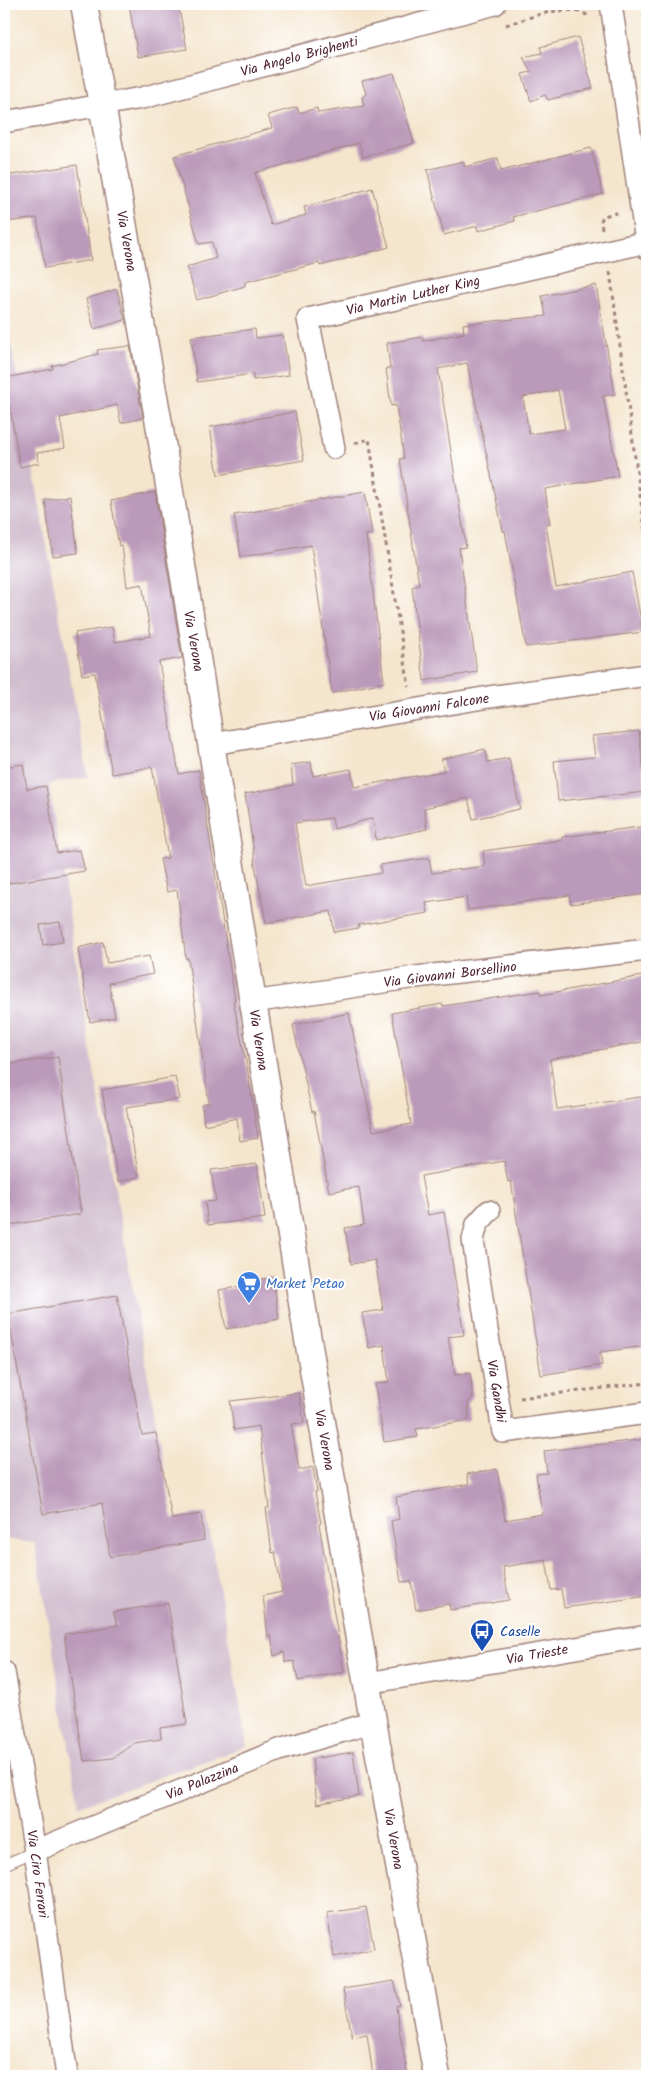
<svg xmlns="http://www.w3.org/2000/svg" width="651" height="2080" font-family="Kalam,sans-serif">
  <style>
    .industrial { fill: #d0bdce }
    .building { fill: #bb99ba; fill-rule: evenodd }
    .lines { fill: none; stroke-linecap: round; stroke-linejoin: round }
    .service-casing { stroke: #9f827c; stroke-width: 12 }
    .minor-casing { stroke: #9f827c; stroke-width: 24 }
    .tertiary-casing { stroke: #9f827c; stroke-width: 29 }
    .path { stroke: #9f827c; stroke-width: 3; stroke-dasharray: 4 4; stroke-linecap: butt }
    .service { stroke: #fff; stroke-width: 10 }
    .minor { stroke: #fff; stroke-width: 21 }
    .tertiary { stroke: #fff; stroke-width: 26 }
    .labels { text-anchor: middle; stroke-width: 4; stroke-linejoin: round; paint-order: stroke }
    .street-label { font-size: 14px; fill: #4a1f2b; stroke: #fff }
    .shop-label { font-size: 14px; fill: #366cbe; stroke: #fff; text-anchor: start }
    .transit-label { font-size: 14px; fill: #164399; stroke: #fff; text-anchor: start }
  </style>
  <rect width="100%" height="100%" fill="#fff"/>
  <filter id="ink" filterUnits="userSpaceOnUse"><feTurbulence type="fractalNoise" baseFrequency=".02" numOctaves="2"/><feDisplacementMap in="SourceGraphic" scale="10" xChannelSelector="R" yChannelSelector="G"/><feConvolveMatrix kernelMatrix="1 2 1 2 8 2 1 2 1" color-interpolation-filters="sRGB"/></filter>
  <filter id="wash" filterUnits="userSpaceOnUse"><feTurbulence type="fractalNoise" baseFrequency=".0096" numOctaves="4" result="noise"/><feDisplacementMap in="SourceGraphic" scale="20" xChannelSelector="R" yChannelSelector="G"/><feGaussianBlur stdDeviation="1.12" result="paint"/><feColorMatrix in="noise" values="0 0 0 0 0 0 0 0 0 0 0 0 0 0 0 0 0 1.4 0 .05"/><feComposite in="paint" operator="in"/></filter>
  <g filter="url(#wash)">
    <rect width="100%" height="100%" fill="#f4e5cc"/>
    <path class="industrial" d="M 4,305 L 88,777 L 49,784 L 88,1036 L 173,1518 L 206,1512 L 247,1746 L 79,1806 L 35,1543 L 4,1539 Z"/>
    <g id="blocks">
      <path class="building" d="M 129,4 L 178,4 L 187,49 L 138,57 Z
        M 578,37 L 593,88 L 548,100 L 545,95 L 531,101 L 522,74 L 531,72 L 523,57 L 542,53 L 540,47 Z
        M 394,73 L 414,143 L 363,157 L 359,143 L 255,173 L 271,225 L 306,215 L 304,207 L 372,188 L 389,247 L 320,266 L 319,263 L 245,282 L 245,286 L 197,300 L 187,267 L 216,258 L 212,242 L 199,244 L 174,156 L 272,128 L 268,115 L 297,107 L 299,113 L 317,108 L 318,113 L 364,106 L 362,97 L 366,94 L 362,81 Z
        M 591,148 L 603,194 L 513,217 L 515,221 L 478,231 L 477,226 L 444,235 L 427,170 L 463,161 L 465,167 L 498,158 L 501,171 Z
        M 77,165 L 91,260 L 45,268 L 37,218 L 7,222 L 4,202 L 4,176 Z
        M 596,285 L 615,394 L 603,396 L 618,476 L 545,489 L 550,524 L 546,524 L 556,587 L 632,572 L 643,632 L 526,647 L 505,531 L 503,531 L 467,363 L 438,369 L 466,547 L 459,548 L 477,672 L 424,681 L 412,587 L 419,585 L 400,459 L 404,458 L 396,405 L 391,406 L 386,368 L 390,368 L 387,343 L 422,337 L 423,341 L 464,333 L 463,324 L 546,316 L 542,296 ZM 558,390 L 565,429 L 529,434 L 523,397 Z
        M 117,289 L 125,320 L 94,329 L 86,299 Z
        M 255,329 L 256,338 L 283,335 L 289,375 L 253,380 L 253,374 L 197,382 L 191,337 Z
        M 130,346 L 143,418 L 121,423 L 117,405 L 60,418 L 65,448 L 37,453 L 39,463 L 20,467 L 8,396 L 4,397 L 4,378 L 53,369 L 52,366 L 98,354 L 97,350 Z
        M 295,412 L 304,460 L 218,475 L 210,427 Z
        M 155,492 L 182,658 L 159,662 L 179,774 L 199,770 L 235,1000 L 233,1001 L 247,1066 L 258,1138 L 240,1141 L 237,1118 L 204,1125 L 202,1105 L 209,1103 L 188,958 L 186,959 L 177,890 L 167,892 L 160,859 L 168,858 L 152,767 L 112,774 L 95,673 L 82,675 L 75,633 L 112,627 L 115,642 L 151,636 L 142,584 L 127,587 L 122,545 L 119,546 L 111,501 Z
        M 365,492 L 372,534 L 366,535 L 384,682 L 332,693 L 311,545 L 241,557 L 234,515 Z
        M 70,496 L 78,553 L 53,556 L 45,500 Z
        M 639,731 L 646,792 L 558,801 L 554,761 L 595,757 L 592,736 Z
        M 485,749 L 488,762 L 509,758 L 520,809 L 473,819 L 468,798 L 424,808 L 427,829 L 376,840 L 373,818 L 334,829 L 332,818 L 295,823 L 306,886 L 381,873 L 380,865 L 429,858 L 432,873 L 485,866 L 483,851 L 562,840 L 562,837 L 647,826 L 647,894 L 571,904 L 569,895 L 468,910 L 466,897 L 426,903 L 428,913 L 358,925 L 359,928 L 334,932 L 331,911 L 266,923 L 254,860 L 255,860 L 245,794 L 293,785 L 291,765 L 311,762 L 313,776 L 351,769 L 354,787 L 444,771 L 441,759 Z
        M 23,764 L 27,789 L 46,786 L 57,853 L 80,850 L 85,871 L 4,884 L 4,767 Z
        M 60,922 L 63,942 L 43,945 L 40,925 Z
        M 103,942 L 107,963 L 149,956 L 153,974 L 109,983 L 115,1017 L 90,1022 L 78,948 Z
        M 647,975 L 647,1041 L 550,1059 L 557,1109 L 647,1096 L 647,1346 L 600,1352 L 602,1365 L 541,1375 L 511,1181 L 508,1182 L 504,1161 L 421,1176 L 428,1215 L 444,1212 L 464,1335 L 448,1337 L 455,1375 L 470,1373 L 473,1396 L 468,1403 L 469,1420 L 416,1429 L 418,1437 L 384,1442 L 375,1384 L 389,1382 L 384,1345 L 369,1348 L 362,1313 L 383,1310 L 375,1260 L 351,1264 L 345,1228 L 364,1225 L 359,1187 L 329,1192 L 314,1111 L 312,1112 L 293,1025 L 349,1013 L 373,1131 L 411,1124 L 392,1013 L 442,1004 L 443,1006 L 540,991 L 541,995 Z
        M 58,1057 L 81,1214 L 4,1226 L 4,1065 Z
        M 175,1077 L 180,1099 L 126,1107 L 139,1177 L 118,1182 L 102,1090 Z
        M 257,1164 L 265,1218 L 208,1225 L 205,1202 L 216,1201 L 211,1170 Z
        M 273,1278 L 279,1319 L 226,1329 L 219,1290 L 250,1285 L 249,1280 Z
        M 117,1295 L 142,1435 L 156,1433 L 172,1519 L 201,1514 L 204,1540 L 110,1557 L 102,1503 L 43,1514 L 8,1314 Z
        M 299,1393 L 304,1423 L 291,1424 L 299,1470 L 313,1467 L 317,1492 L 315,1492 L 321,1523 L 319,1524 L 344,1672 L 298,1681 L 294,1661 L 285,1662 L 284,1652 L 274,1656 L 271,1635 L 268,1637 L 263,1596 L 282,1592 L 275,1552 L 272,1553 L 266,1508 L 269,1508 L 259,1426 L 234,1430 L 230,1401 Z
        M 647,1439 L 647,1596 L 564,1608 L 561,1589 L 551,1590 L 546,1560 L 503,1567 L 509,1600 L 450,1610 L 449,1604 L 416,1610 L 411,1581 L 401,1582 L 391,1521 L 399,1519 L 396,1497 L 469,1484 L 467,1474 L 497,1469 L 505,1520 L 542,1514 L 536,1474 L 547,1473 L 544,1451 Z
        M 168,1603 L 187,1724 L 160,1728 L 161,1739 L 134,1743 L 113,1758 L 84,1761 L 64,1634 L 118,1625 L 113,1612 Z
        M 353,1752 L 359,1796 L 317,1804 L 312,1759 Z
        M 366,1907 L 374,1949 L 334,1957 L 327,1913 Z
        M 394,1981 L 400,2005 L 396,2006 L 399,2029 L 408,2076 L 373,2076 L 367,2034 L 352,2037 L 343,1989 Z"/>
    </g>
  </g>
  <g filter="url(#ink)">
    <use href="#blocks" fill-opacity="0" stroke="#9f827c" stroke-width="1"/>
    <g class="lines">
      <g class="service-casing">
        <path id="service" d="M 4,1865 L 35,1851"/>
      </g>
      <g class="minor-casing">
        <path id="minor" d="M 611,4 L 647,248
          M 4,122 L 142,98 L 495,4
          M 334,448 L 308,319 L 647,242
          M 212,744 L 489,697 L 647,675
          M 253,1002 L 416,977 L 647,950
          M 489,1211 L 477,1224 L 473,1240 L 503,1432 L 647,1413
          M 4,1672 L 35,1851 L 67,2076
          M 367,1683 L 647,1636
          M 35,1851 L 279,1750 L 374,1722"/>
      </g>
      <g class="tertiary-casing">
        <path id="tertiary" d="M 84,4 L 159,424 L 307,1334 L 377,1744 L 437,2076"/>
      </g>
      <path class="path" d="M 506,25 C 530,18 564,2 589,16
        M 602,229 L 601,221 L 603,216 L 620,212
        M 610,272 L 647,546
        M 355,443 L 369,439 L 409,687
        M 520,1398 L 647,1383"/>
      <use href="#service" class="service"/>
      <use href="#minor" class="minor"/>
      <use href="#tertiary" class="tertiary"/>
    </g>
  </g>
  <defs>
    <g id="supermarket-pin" transform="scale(1.25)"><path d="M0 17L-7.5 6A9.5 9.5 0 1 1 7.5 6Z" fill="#3f7fe0" stroke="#fff"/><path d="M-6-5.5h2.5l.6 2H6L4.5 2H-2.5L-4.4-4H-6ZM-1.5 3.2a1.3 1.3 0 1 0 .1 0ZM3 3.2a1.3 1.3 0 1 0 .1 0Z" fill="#fff"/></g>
    <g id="bus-pin" transform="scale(1.25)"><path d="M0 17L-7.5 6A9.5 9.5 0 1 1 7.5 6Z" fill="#1a4fb4" stroke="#fff"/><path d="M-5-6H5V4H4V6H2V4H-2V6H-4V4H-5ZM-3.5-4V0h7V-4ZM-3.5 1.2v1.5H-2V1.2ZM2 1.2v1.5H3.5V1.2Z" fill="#fff"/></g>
  </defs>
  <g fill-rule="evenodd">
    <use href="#supermarket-pin" x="249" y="1283"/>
    <use href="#bus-pin" x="482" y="1631"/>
  </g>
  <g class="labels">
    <g class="street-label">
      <text transform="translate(299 56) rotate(-15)" y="5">Via Angelo Brighenti</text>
      <text transform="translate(127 241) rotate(80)" y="5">Via Verona</text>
      <text transform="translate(413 295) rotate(-13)" y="5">Via Martin Luther King</text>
      <text transform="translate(194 641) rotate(80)" y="5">Via Verona</text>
      <text transform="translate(429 707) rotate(-9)" y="5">Via Giovanni Falcone</text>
      <text transform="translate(450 974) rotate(-7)" y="5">Via Giovanni Borsellino</text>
      <text transform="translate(259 1040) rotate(81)" y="5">Via Verona</text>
      <text transform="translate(497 1391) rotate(81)" y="5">Via Gandhi</text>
      <text transform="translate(325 1440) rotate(80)" y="5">Via Verona</text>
      <text transform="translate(537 1654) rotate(-10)" y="5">Via Trieste</text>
      <text transform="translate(202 1781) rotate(-22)" y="5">Via Palazzina</text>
      <text transform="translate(394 1839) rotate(80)" y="5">Via Verona</text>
      <text transform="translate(38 1874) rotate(82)" y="5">Via Ciro Ferrari</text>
    </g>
    <g class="shop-label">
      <text x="266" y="1288">Market Petao</text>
    </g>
    <g class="transit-label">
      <text x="500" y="1636">Caselle</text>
    </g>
  </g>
  <rect width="651" height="2080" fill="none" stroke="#fff" stroke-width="20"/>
</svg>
